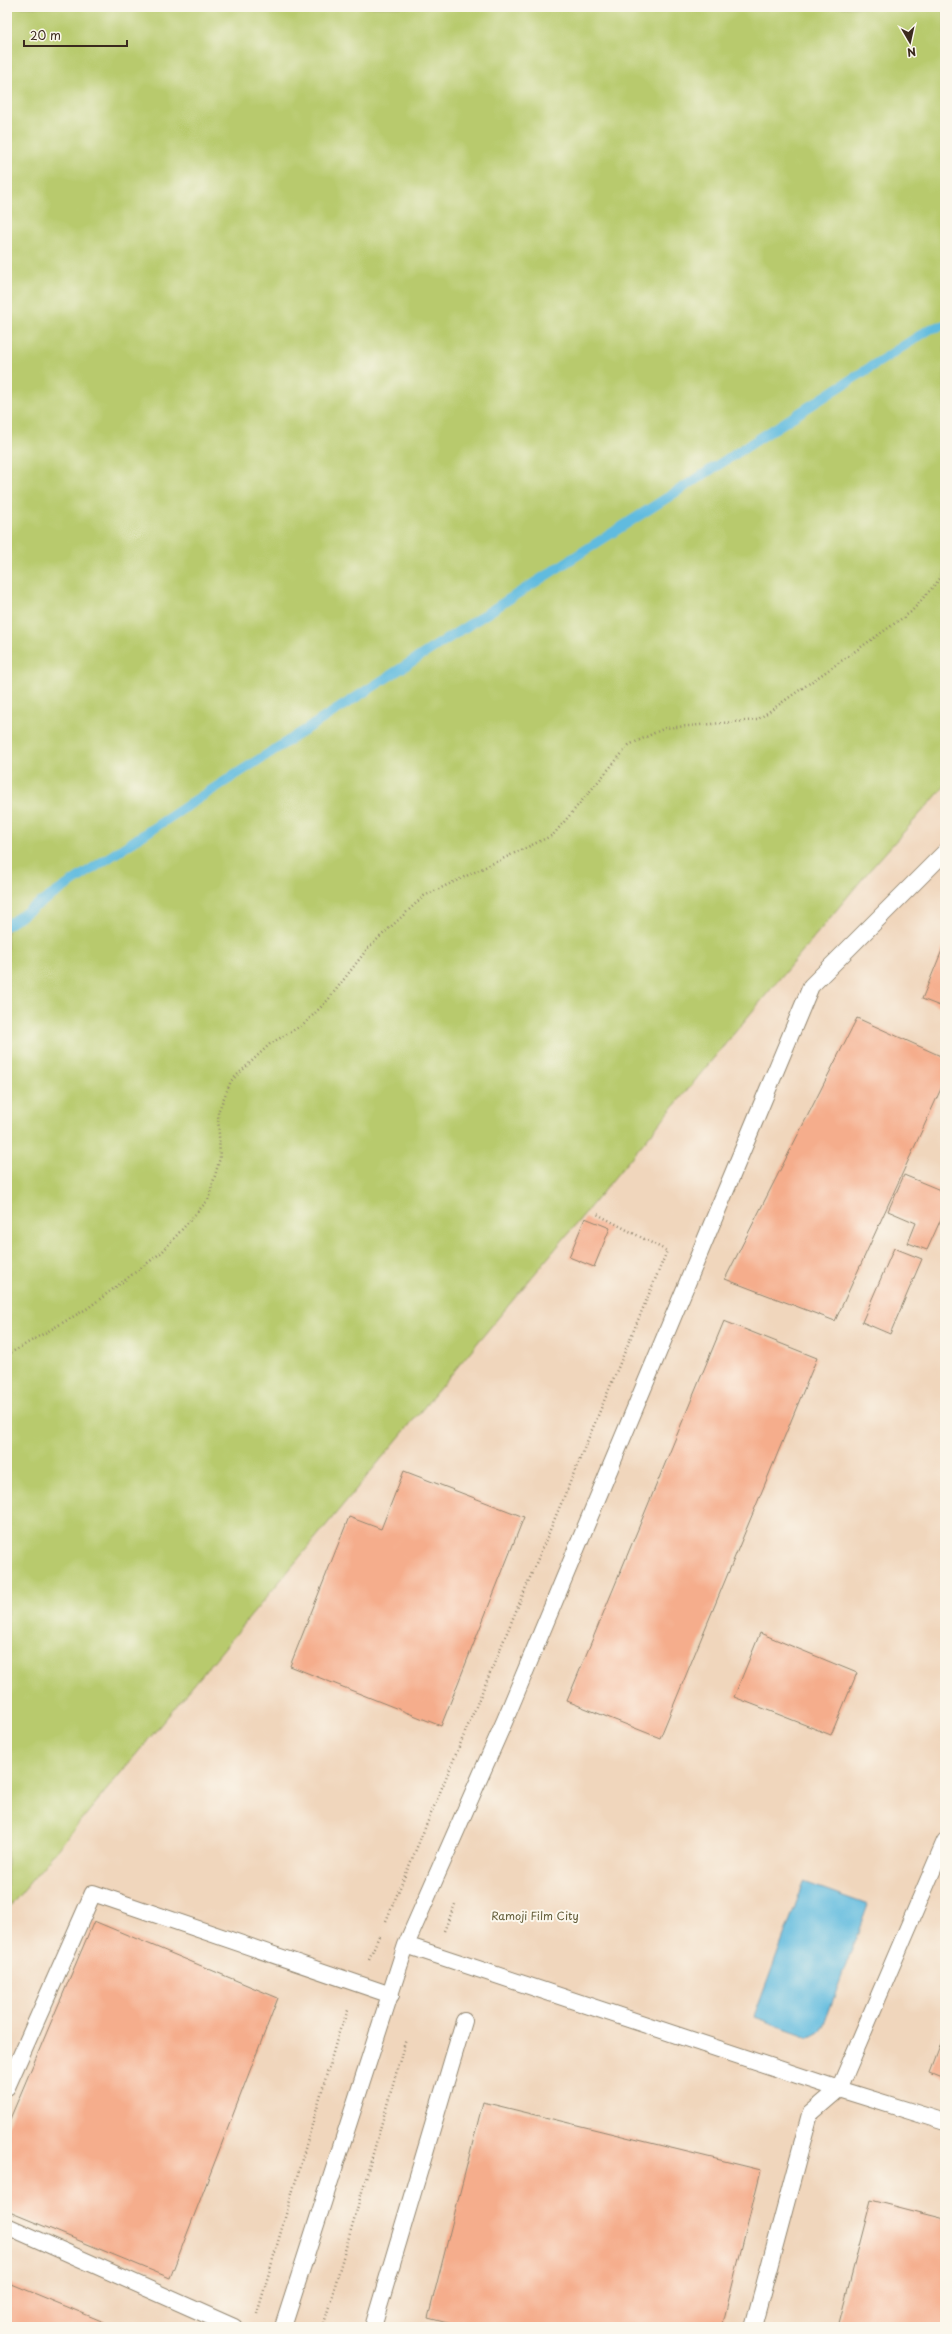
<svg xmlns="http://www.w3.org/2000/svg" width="952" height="2334" font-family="'Playpen Sans',sans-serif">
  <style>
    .built { fill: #f0d6bc }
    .green { fill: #b8ca6d; stroke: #7a7a46 }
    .water { fill: #61bbdf; stroke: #4e727e }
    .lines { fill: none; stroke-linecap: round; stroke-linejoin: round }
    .stream { stroke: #61bbdf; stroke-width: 10 }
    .building { fill: #f5ad8c }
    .service-casing { stroke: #928670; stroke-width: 18 }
    .path { stroke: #928670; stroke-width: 2.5; stroke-dasharray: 1 3; stroke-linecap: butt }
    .service { stroke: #fff; stroke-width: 16 }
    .labels { text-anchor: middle; stroke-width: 4; stroke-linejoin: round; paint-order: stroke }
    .park-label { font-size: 11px; fill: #605a36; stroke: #fbf7ec }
  </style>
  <rect width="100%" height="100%" fill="#fbf7ec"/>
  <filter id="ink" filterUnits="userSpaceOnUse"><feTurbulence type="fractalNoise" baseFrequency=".025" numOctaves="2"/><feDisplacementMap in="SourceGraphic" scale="8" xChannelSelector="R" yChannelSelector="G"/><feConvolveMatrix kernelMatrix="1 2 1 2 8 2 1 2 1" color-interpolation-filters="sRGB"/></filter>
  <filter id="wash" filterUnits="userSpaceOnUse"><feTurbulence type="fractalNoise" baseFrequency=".012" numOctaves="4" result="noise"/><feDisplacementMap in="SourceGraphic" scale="16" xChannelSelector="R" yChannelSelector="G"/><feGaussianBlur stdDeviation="0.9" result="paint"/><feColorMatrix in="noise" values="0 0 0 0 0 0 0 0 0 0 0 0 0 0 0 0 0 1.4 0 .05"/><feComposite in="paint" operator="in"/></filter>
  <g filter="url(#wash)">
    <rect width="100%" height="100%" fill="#eae2c1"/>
    <path class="built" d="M 945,786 L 945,2327 L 7,2327 L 7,1910 L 868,872 Z"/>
    <path class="green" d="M 7,7 L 945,7 L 945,786 L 868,872 L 7,1910 Z"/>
    <path class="water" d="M 804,1882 L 868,1905 L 822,2030 L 809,2037 L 754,2017 Z"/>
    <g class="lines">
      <path class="stream" d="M 7,925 L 196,800 L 930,329 L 945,325"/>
    </g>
    <g id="blocks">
      <path class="building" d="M 945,943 L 945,1008 L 922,999 Z
        M 857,1018 L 945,1058 L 945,1080 L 835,1321 L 725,1279 Z
        M 904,1175 L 945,1192 L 945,1210 L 927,1250 L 908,1243 L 916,1223 L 888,1211 Z
        M 585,1218 L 610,1228 L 594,1267 L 569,1257 Z
        M 894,1248 L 922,1259 L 890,1334 L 862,1322 Z
        M 724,1321 L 817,1358 L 660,1738 L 567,1701 Z
        M 404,1471 L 524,1517 L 441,1726 L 290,1666 L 349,1517 L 381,1529 Z
        M 760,1633 L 857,1673 L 831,1735 L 734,1697 Z
        M 94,1921 L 278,1998 L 170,2278 L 7,2211 L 7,2126 Z
        M 945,2033 L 945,2079 L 930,2073 Z
        M 483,2102 L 761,2170 L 722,2327 L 464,2327 L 428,2318 Z
        M 871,2200 L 945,2219 L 945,2327 L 838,2327 Z
        M 7,2282 L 116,2327 L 7,2327 Z"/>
    </g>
  </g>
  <g filter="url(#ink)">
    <use href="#blocks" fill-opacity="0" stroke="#928670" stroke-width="1"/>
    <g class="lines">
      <g class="service-casing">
        <path id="service" d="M 406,1945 L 839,2089 L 945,2122
          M 7,2087 L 93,1893 L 391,1995
          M 7,2226 L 234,2327
          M 283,2327 L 406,1945 L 505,1720 L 811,986 L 945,852
          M 373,2327 L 464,2021
          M 753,2327 L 810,2114 L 839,2089 L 945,1841"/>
      </g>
      <path class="path" d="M 7,1355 L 88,1308 L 162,1252 L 208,1200 L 220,1158 L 218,1112 L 231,1081 L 270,1044 L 304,1024 L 328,1000 L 368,948 L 424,896 L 553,835 L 629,745 L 665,728 L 757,720 L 911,612 L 945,573
        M 386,1921 L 667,1251 L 595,1213
        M 444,1931 L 456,1902
        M 369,1959 L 379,1936
        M 257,2314 L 339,2032 L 349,2008
        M 323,2327 L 406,2039"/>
      <use href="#service" class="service"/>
    </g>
  </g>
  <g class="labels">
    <g class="park-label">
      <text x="535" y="1920">Ramoji Film City</text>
    </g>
  </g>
  <rect width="952" height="2334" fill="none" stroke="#fbf7ec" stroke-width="24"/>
  <g transform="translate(910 42) rotate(171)" stroke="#fbf7ec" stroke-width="3" paint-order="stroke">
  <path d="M0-3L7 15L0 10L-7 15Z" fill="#3b2a1e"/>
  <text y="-6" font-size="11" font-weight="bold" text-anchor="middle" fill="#3b2a1e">N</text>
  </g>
  <path d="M24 40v6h103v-6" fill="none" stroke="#3b2a1e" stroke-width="2"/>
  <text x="30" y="40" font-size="12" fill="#3b2a1e" stroke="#fbf7ec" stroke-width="3" paint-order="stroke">20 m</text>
</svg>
